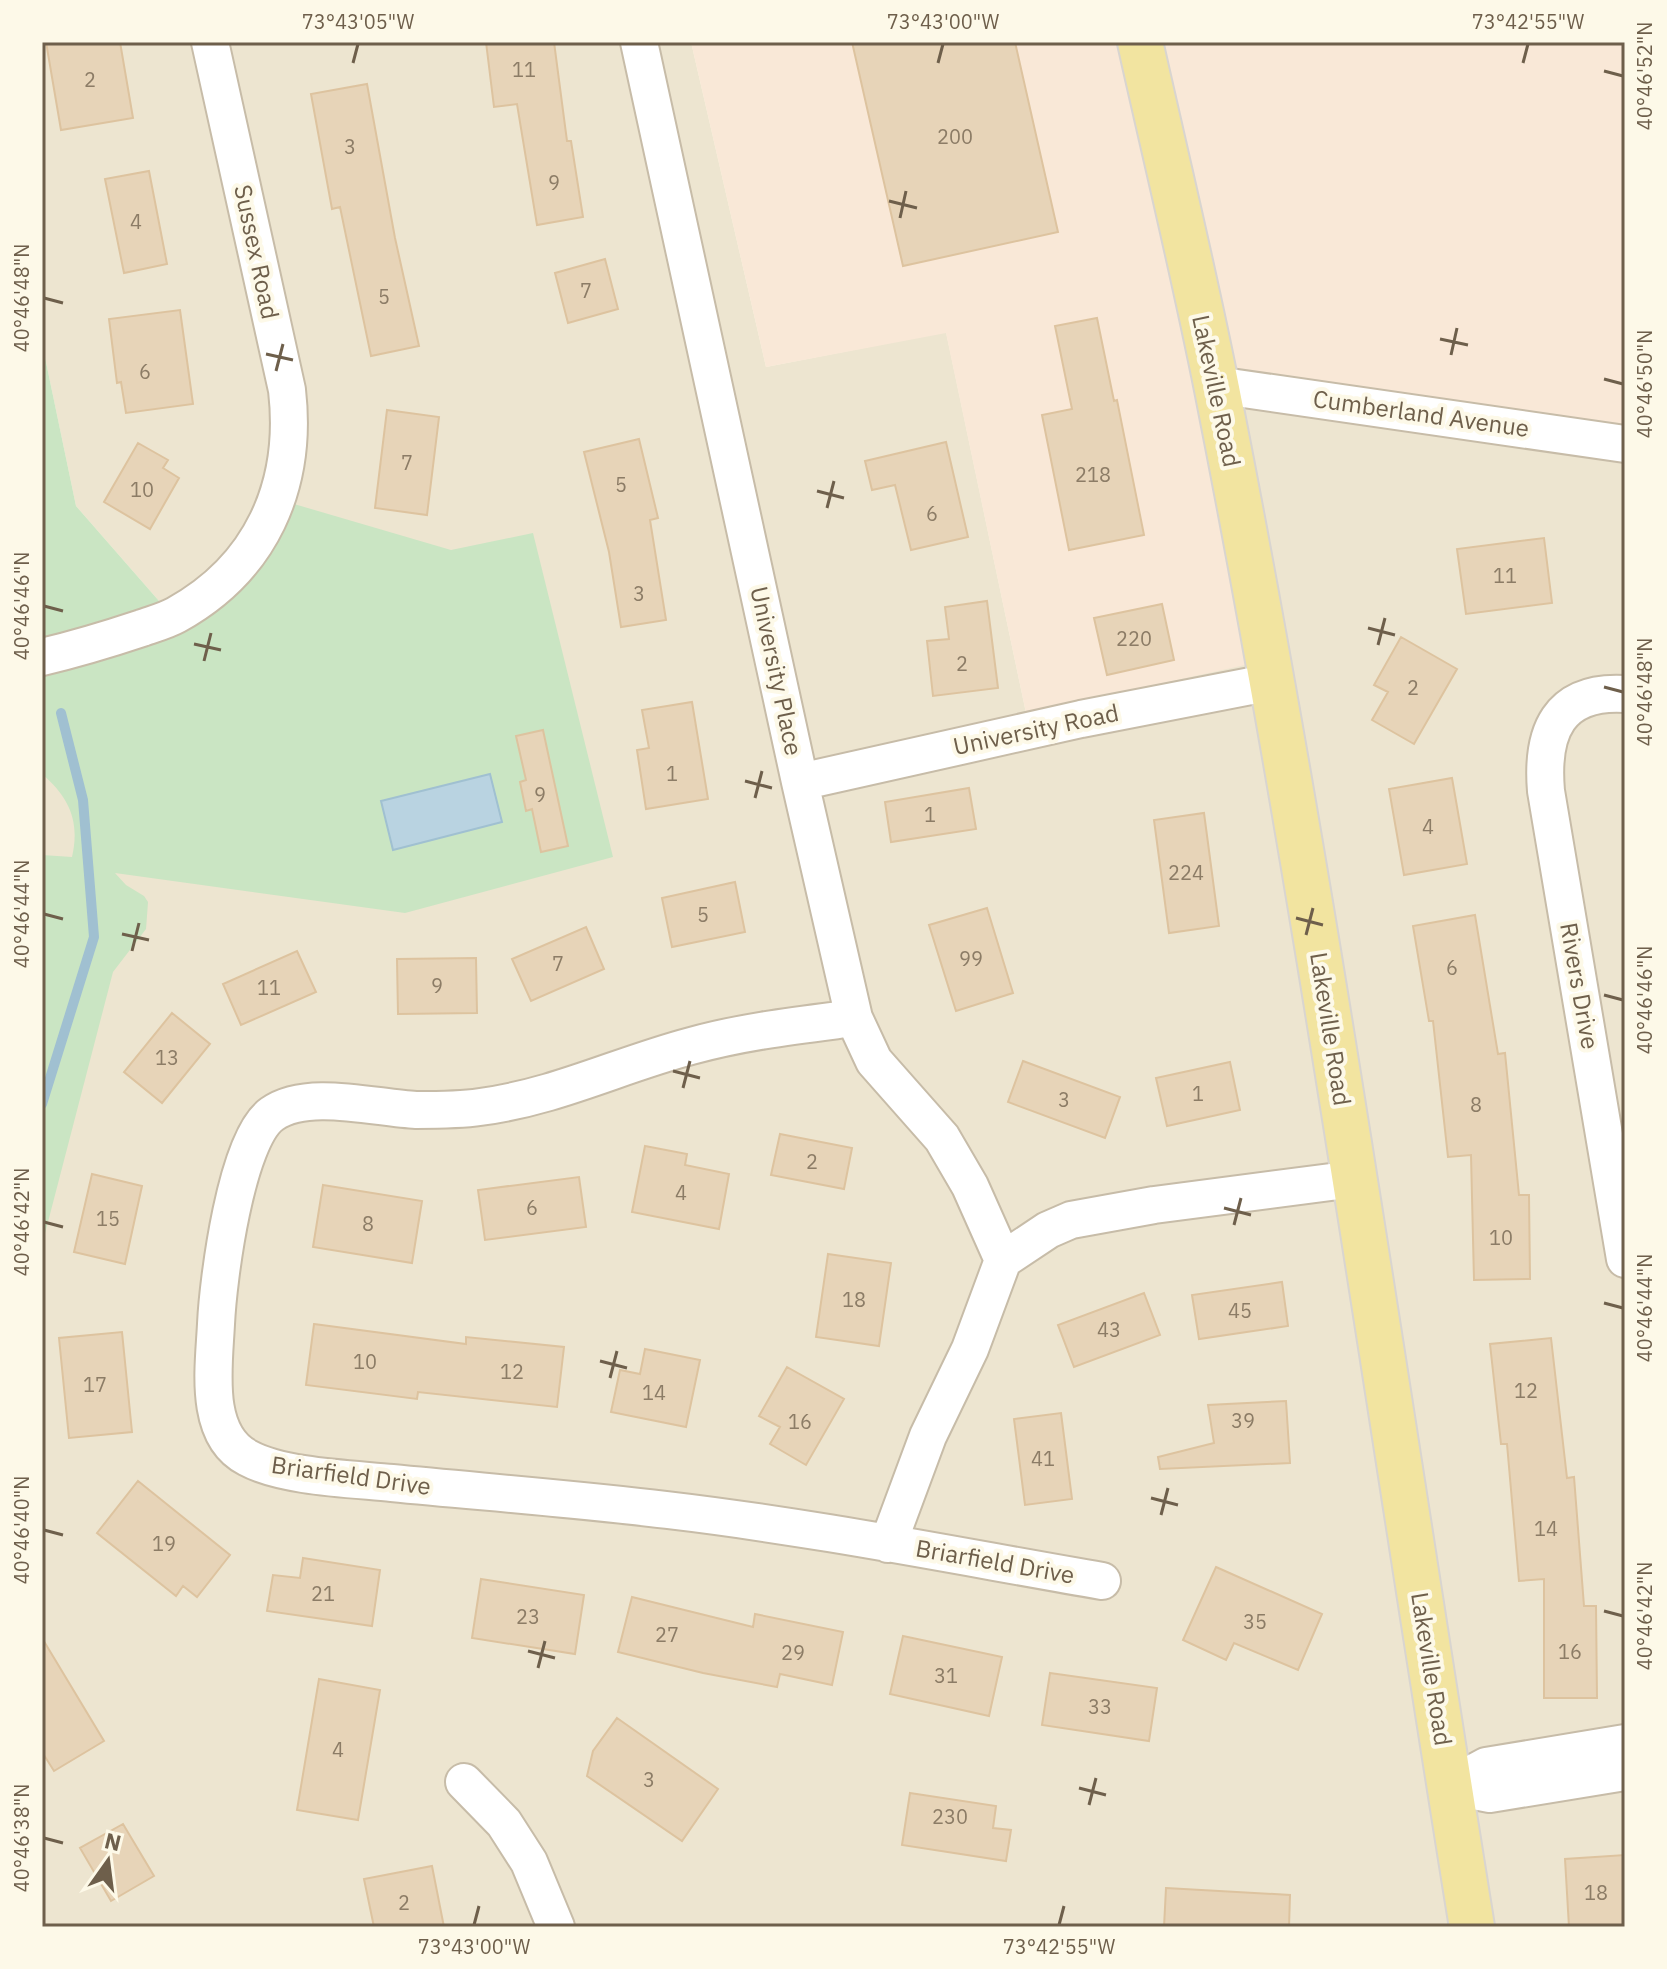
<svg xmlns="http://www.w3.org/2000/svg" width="1667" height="1969" font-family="'IBM Plex Sans',sans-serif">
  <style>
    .residential { fill: #ede5d0 }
    .commercial { fill: #f9e8d7 }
    .green { fill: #cae5c3 }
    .water { fill: #b9d3e1; stroke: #a0c0d1; stroke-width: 2 }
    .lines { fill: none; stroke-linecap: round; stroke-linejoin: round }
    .stream { stroke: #a0c0d1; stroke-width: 10 }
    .building { fill: #e7d4b8; stroke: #ddc39f; stroke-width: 2 }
    .street-casing { stroke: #c7bca8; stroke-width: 40 }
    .primary-casing { stroke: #d9d5d0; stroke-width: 48 }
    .street { stroke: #fff; stroke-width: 36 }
    .primary { stroke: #f2e4a0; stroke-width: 44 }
    .ticks { fill: none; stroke: #6e5f4b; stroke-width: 3 }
    .labels { text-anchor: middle; stroke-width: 8; stroke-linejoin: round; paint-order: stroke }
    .number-label { font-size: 20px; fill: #8c7c66 }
    .street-label { font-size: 24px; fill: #6e5f4b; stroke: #fdf9e8 }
    .neatline { fill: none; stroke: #6e5f4b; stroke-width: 3 }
    .ticks-label { font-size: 20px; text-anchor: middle; fill: #6e5f4b }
  </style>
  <rect width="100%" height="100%" fill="#f9f5e2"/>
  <path class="residential" d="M 42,42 L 691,42 L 766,367 L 946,332 L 1026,713 L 1216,385 L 1625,447 L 1625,1927 L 42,1927 L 42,657 L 173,617 L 76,506 L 42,343 Z"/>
  <path class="commercial" d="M 691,42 L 1625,42 L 1625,447 L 1217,385 L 1268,660 L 1026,713 L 946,333 L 766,367 Z"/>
  <path class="green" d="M 42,343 L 76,506 L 173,617 L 277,499 L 451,550 L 533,533 L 613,857 L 405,913 L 115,873 L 126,885 L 144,896 L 148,902 L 146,929 L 113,972 L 42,1245 L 42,855 L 72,857 C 80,822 70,798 42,774 Z"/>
  <path class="water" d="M 490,774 L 502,822 L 393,850 L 381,801 Z"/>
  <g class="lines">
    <path class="stream" d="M 42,1104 L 94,937 L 83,800 L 61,713"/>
  </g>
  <path class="building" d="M 46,42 L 120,42 L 133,118 L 61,130 Z
    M 486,42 L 554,42 L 567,141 L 571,141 L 583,217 L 537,225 L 517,104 L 494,107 Z
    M 852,42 L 1015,42 L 1058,232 L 903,266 Z
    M 367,84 L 395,238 L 419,346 L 371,356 L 340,207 L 332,209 L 311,94 Z
    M 149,171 L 167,264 L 124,273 L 105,179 Z
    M 605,259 L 618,309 L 568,323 L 555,273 Z
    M 180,310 L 193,404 L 126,413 L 121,382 L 117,383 L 109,319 Z
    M 1097,318 L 1114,401 L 1117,400 L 1144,535 L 1069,550 L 1042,415 L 1072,409 L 1055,326 Z
    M 387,410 L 439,417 L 427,515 L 375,508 Z
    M 639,439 L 658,518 L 650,520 L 666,620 L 621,627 L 609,552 L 584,452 Z
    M 946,442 L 968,537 L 911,550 L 895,485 L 872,490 L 865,461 Z
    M 138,443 L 168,460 L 163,468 L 179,478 L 150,529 L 104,502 Z
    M 1544,538 L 1552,603 L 1466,614 L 1457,549 Z
    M 987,601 L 998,688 L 933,696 L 927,641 L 949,639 L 945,607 Z
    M 1162,604 L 1174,660 L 1107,675 L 1094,618 Z
    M 1401,637 L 1457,669 L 1414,744 L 1372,720 L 1388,692 L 1374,685 Z
    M 692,702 L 708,799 L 646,809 L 637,750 L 649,748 L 642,710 Z
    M 543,730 L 568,846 L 541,852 L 532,809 L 526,811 L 520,782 L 526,780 L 516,736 Z
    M 1452,778 L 1467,864 L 1404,875 L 1389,789 Z
    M 969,788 L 976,829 L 891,842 L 885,802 Z
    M 1204,813 L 1219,926 L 1169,933 L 1154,820 Z
    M 735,882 L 745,932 L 672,947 L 662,898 Z
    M 987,908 L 1013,993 L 956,1011 L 929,925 Z
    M 1475,915 L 1498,1054 L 1505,1053 L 1519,1195 L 1529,1195 L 1530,1279 L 1474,1280 L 1471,1155 L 1448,1157 L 1433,1021 L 1429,1021 L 1413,926 Z
    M 586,927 L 604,969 L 531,1001 L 512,959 Z
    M 297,951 L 316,992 L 241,1025 L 223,984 Z
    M 476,958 L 477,1013 L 398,1014 L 397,959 Z
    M 172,1013 L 210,1044 L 162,1103 L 124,1072 Z
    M 1023,1061 L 1120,1097 L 1105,1138 L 1008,1102 Z
    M 1230,1062 L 1240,1110 L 1167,1126 L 1156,1078 Z
    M 780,1134 L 852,1148 L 844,1189 L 771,1175 Z
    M 645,1146 L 687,1154 L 685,1165 L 729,1174 L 719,1229 L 632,1212 Z
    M 92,1174 L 142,1186 L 125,1264 L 74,1252 Z
    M 579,1177 L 586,1227 L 485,1240 L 478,1190 Z
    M 323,1185 L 422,1201 L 412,1263 L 313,1247 Z
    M 828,1254 L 891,1263 L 879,1346 L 816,1337 Z
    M 1282,1282 L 1288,1326 L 1199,1339 L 1192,1295 Z
    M 1144,1293 L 1160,1335 L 1074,1367 L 1058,1325 Z
    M 314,1324 L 466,1344 L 466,1337 L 564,1347 L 557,1407 L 418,1392 L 417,1399 L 306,1385 Z
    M 122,1332 L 132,1432 L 69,1438 L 59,1338 Z
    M 1551,1338 L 1567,1478 L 1574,1477 L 1584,1606 L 1596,1606 L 1597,1698 L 1544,1698 L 1544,1579 L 1519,1581 L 1507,1444 L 1501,1444 L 1490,1344 Z
    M 645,1349 L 700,1360 L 686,1427 L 611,1412 L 620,1370 L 640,1374 Z
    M 787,1367 L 844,1399 L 806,1465 L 770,1444 L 780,1427 L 759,1416 Z
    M 1286,1401 L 1290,1463 L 1160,1469 L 1158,1457 L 1214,1443 L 1208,1405 Z
    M 1061,1413 L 1072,1499 L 1025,1505 L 1014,1419 Z
    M 138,1481 L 230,1555 L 197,1597 L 183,1586 L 176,1596 L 97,1533 Z
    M 303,1558 L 380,1570 L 372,1626 L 267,1611 L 273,1575 L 300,1578 Z
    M 1216,1567 L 1322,1614 L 1298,1670 L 1234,1643 L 1226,1660 L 1183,1640 Z
    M 481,1579 L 584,1595 L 575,1654 L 472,1638 Z
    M 632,1597 L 753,1627 L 755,1614 L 843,1632 L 832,1685 L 780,1674 L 777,1687 L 703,1673 L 618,1652 Z
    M 903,1636 L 1002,1657 L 989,1716 L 890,1694 Z
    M 42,1638 L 104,1741 L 54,1771 L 42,1752 Z
    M 1050,1673 L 1157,1688 L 1149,1741 L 1042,1725 Z
    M 319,1679 L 380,1690 L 358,1820 L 297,1810 Z
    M 617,1718 L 718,1789 L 682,1841 L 587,1776 L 593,1751 Z
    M 910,1793 L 996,1806 L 993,1828 L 1011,1830 L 1006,1861 L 902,1845 Z
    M 123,1824 L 154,1876 L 111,1901 L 80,1848 Z
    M 1625,1855 L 1625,1927 L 1569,1927 L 1565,1859 Z
    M 432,1866 L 444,1927 L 374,1927 L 364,1879 Z
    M 1166,1888 L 1290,1895 L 1289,1927 L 1164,1927 Z"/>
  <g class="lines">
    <g class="street-casing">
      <path id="street" d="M 639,42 L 800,782 L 854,1018 L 874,1061 L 942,1138 L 970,1186 L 1003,1260
        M 1216,385 L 1625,444
        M 42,657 C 76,649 109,639 142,628 C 153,624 165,621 176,615 C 261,568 298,486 287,390 L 210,42
        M 1625,694 C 1558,690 1541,732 1546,791 L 1625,1259
        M 800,782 L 1081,719 L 1272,682
        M 854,1018 C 800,1025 745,1031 691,1046 C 619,1065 556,1097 480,1107 C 460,1110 436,1110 416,1110 C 375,1108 307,1089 272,1114 C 236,1139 218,1280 216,1324 C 214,1366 203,1435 248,1458 C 283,1477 352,1479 392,1483 C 484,1492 575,1499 667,1510 C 812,1527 957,1556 1102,1581
        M 888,1544 L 928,1436 L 970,1349 L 1003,1260 L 1048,1230 L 1071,1220 L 1154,1205 L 1354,1179
        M 464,1782 L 504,1823 L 529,1862 L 556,1927
        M 1449,1786 L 1486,1766 L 1625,1743
        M 1449,1786 L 1490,1794 L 1625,1772"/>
    </g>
    <g class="primary-casing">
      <path id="primary" d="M 1140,42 C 1166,158 1194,273 1217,389 C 1318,899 1389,1414 1472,1927"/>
    </g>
    <use href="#street" class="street"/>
    <use href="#primary" class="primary"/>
  </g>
  <path class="ticks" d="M 353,63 L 358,44M 938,63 L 943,44M 1523,63 L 1528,44M 1604,71 L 1623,76M 889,201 L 917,208M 900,218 L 906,191M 44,298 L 63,303M 1440,339 L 1468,345M 266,354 L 293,360M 1451,355 L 1457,328M 276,371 L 283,344M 1604,379 L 1623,384M 817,491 L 844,498M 827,508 L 834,481M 44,606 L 63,611M 1368,628 L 1395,635M 194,644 L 221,650M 1378,645 L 1385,618M 204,661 L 211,633M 1604,687 L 1623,692M 745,781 L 772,788M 755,798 L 762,771M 44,914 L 63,919M 1296,918 L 1323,925M 122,934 L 149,940M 1306,935 L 1313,908M 132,951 L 139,923M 1604,995 L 1623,1000M 673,1071 L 700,1078M 683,1088 L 690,1061M 1224,1208 L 1251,1215M 44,1222 L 63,1227M 1234,1225 L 1241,1198M 1604,1303 L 1623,1308M 600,1361 L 627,1368M 610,1378 L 617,1351M 1151,1498 L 1178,1505M 1161,1515 L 1168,1488M 44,1530 L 63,1535M 1604,1611 L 1623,1616M 528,1651 L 555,1658M 538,1668 L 545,1641M 1079,1788 L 1106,1795M 1089,1805 L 1096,1778M 44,1838 L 63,1843M 474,1925 L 479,1906M 1059,1925 L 1064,1906"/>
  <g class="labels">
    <g class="number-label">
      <text x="524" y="77">11</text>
      <text x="90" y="87">2</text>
      <text x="955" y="144">200</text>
      <text x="350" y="154">3</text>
      <text x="554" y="190">9</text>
      <text x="136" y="229">4</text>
      <text x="586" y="298">7</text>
      <text x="384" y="304">5</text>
      <text x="145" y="379">6</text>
      <text x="407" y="470">7</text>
      <text x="1093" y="482">218</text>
      <text x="621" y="492">5</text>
      <text x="142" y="497">10</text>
      <text x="932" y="521">6</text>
      <text x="1505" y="583">11</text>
      <text x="639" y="601">3</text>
      <text x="1134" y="646">220</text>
      <text x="962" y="671">2</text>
      <text x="1413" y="695">2</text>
      <text x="672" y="781">1</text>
      <text x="540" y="802">9</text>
      <text x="930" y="822">1</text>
      <text x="1428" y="834">4</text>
      <text x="1186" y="880">224</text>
      <text x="703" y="922">5</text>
      <text x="971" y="966">99</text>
      <text x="558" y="971">7</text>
      <text x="1452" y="975">6</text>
      <text x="437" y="993">9</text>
      <text x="269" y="995">11</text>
      <text x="167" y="1065">13</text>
      <text x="1198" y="1101">1</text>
      <text x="1064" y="1107">3</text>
      <text x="1476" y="1112">8</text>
      <text x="812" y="1169">2</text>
      <text x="681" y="1200">4</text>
      <text x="532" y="1215">6</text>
      <text x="108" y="1226">15</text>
      <text x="368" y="1231">8</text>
      <text x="1501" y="1245">10</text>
      <text x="854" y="1307">18</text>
      <text x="1240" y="1318">45</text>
      <text x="1109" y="1337">43</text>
      <text x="365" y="1369">10</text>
      <text x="512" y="1379">12</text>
      <text x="95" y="1392">17</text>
      <text x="1526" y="1398">12</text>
      <text x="654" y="1400">14</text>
      <text x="1243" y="1428">39</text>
      <text x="800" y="1429">16</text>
      <text x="1043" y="1466">41</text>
      <text x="1546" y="1536">14</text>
      <text x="164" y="1551">19</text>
      <text x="323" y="1601">21</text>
      <text x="528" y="1624">23</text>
      <text x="1255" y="1629">35</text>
      <text x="667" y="1642">27</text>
      <text x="1570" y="1659">16</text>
      <text x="793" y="1660">29</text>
      <text x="946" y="1683">31</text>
      <text x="1100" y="1714">33</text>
      <text x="338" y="1757">4</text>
      <text x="649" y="1787">3</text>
      <text x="950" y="1824">230</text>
      <text x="1596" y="1900">18</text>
      <text x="404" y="1910">2</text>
    </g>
    <g class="street-label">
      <text transform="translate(256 252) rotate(78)" y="8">Sussex Road</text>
      <text transform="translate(1216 391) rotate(78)" y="8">Lakeville Road</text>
      <text transform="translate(1421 414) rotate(8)" y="8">Cumberland Avenue</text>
      <text transform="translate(776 671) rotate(78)" y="8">University Place</text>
      <text transform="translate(1036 730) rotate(-12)" y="8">University Road</text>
      <text transform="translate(1579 986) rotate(80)" y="8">Rivers Drive</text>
      <text transform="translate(1330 1029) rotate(81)" y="8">Lakeville Road</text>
      <text transform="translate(351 1476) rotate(8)" y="8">Briarfield Drive</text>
      <text transform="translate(995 1562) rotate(10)" y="8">Briarfield Drive</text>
      <text transform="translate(1431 1669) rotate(81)" y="8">Lakeville Road</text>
    </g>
  </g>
  <rect width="1667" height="1969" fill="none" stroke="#fdf9e8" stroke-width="88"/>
  <g transform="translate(108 1861) rotate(14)" stroke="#fdf9e8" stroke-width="6" paint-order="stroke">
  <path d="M0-6L14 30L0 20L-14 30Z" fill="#6e5f4b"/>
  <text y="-12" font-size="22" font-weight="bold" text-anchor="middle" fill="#6e5f4b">N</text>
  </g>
  <rect x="44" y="44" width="1579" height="1881" class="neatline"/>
  <g class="ticks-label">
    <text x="358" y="29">73°43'05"W</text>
    <text x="943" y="29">73°43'00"W</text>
    <text x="1528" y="29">73°42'55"W</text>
    <text transform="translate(1645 76) rotate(-90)" y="7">40°46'52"N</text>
    <text transform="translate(22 298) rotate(-90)" y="7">40°46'48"N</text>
    <text transform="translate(1645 384) rotate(-90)" y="7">40°46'50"N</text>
    <text transform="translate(22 606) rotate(-90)" y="7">40°46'46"N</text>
    <text transform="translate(1645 692) rotate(-90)" y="7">40°46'48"N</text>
    <text transform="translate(22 914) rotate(-90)" y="7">40°46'44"N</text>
    <text transform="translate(1645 1000) rotate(-90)" y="7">40°46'46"N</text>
    <text transform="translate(22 1222) rotate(-90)" y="7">40°46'42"N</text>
    <text transform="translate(1645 1308) rotate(-90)" y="7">40°46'44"N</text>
    <text transform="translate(22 1530) rotate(-90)" y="7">40°46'40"N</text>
    <text transform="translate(1645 1616) rotate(-90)" y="7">40°46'42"N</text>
    <text transform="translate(22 1838) rotate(-90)" y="7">40°46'38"N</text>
    <text x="474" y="1954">73°43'00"W</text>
    <text x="1059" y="1954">73°42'55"W</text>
  </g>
</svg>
